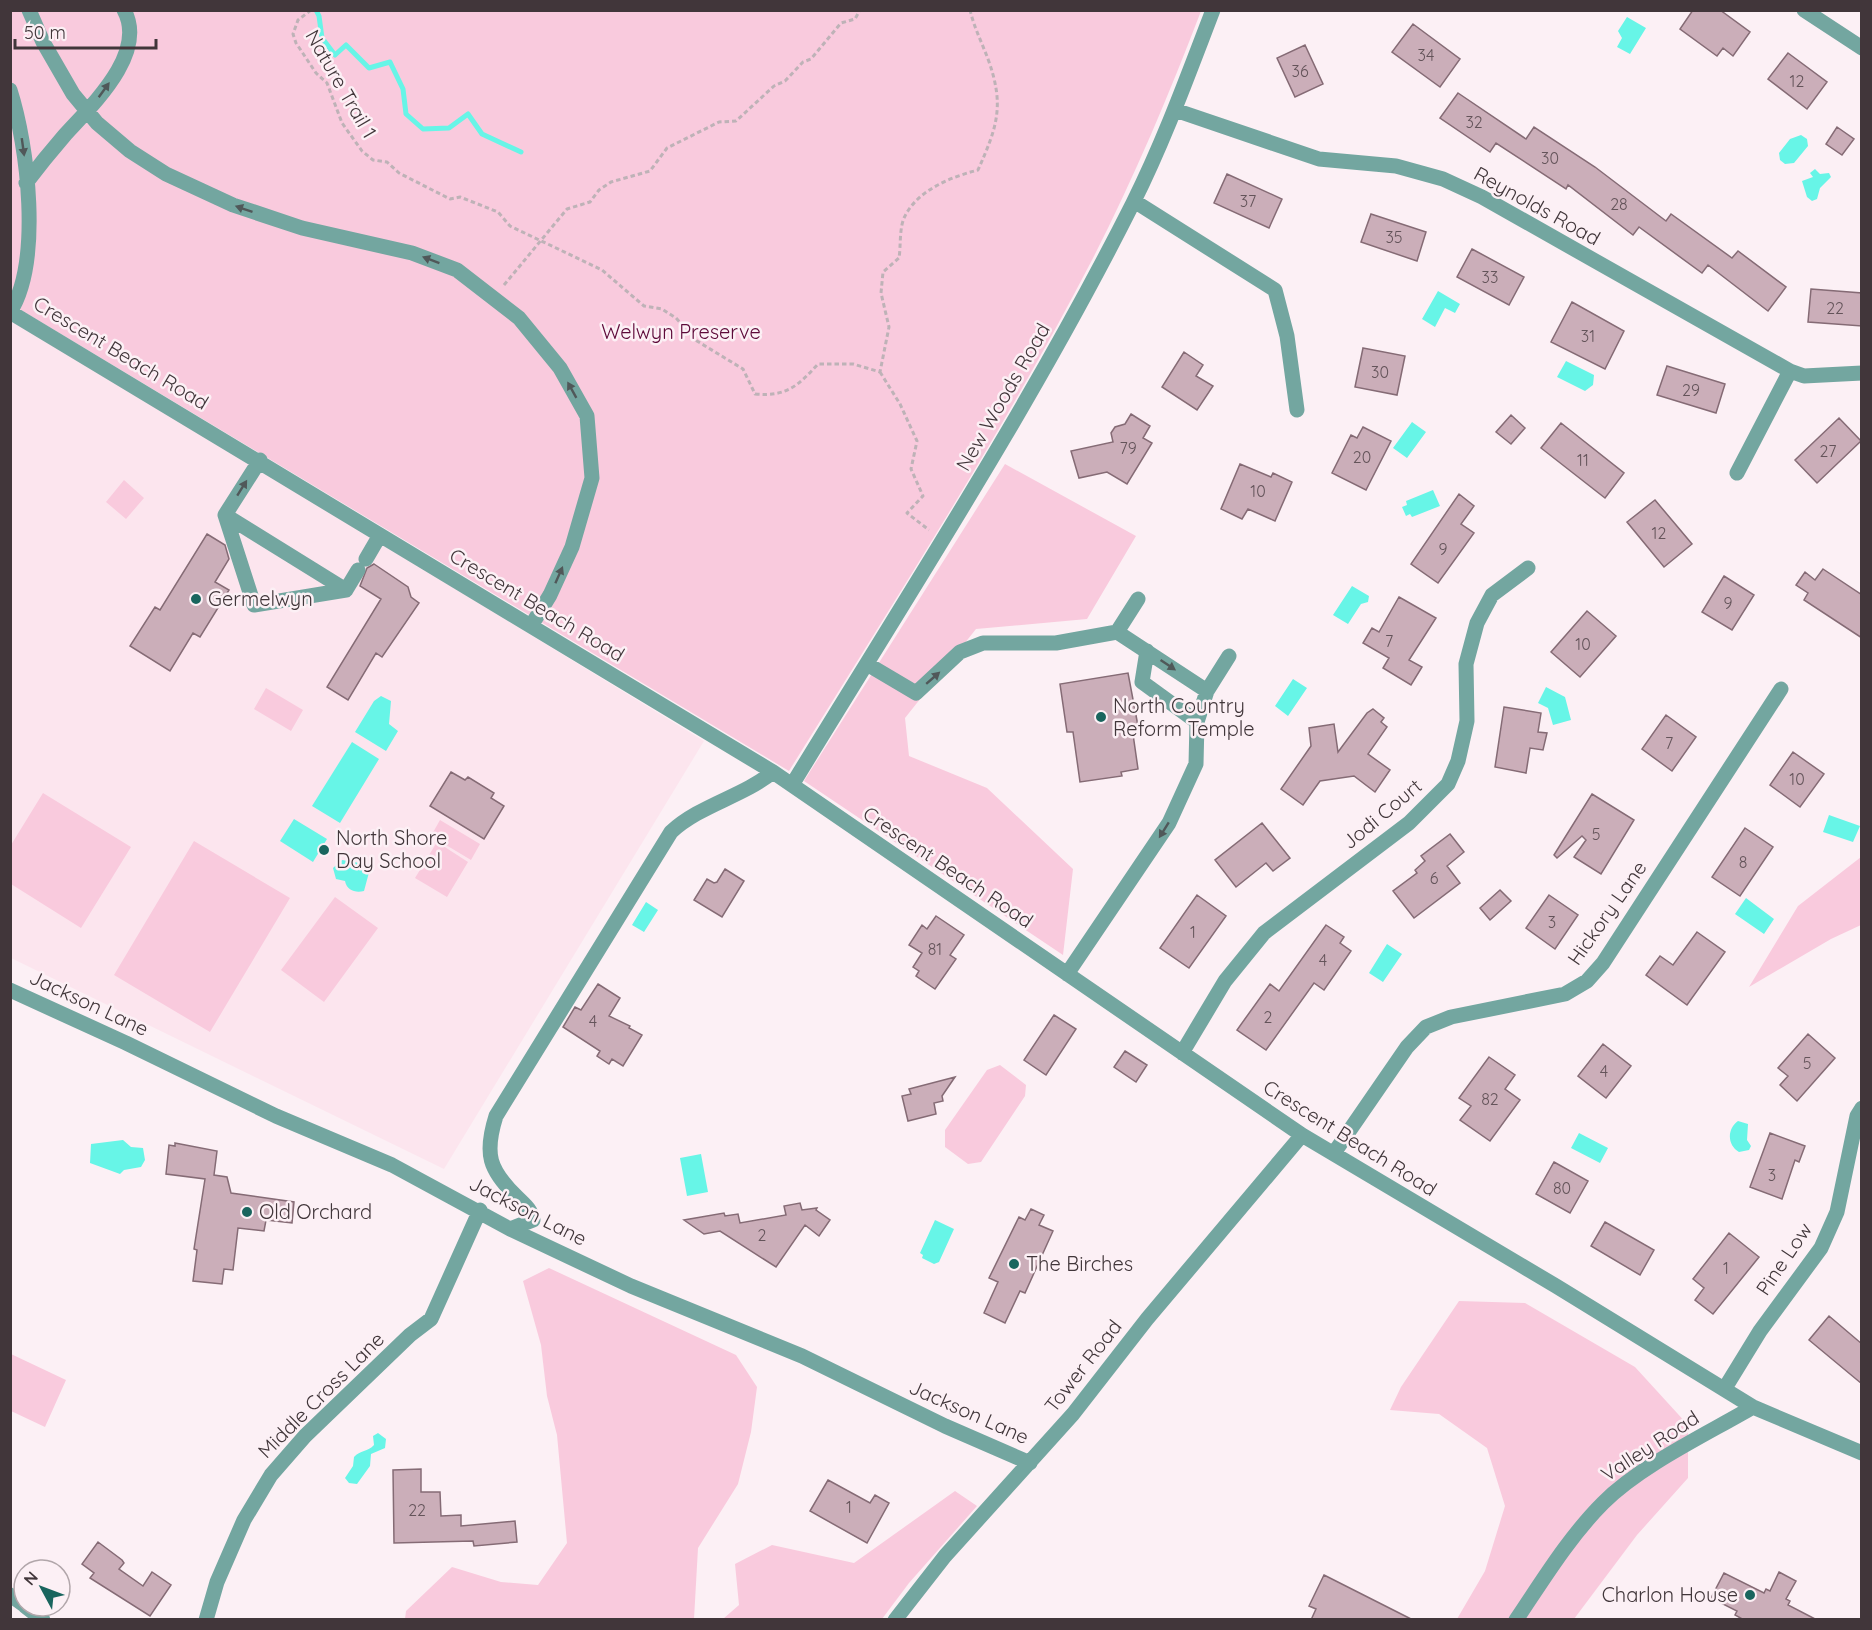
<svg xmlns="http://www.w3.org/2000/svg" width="1872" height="1630" font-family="Quicksand,sans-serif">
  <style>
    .built { fill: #fce5ee }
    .green { fill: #f9cadd }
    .water { fill: #67f5e7 }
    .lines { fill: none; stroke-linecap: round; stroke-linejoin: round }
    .stream { stroke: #67f5e7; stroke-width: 5 }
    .building { fill: #cbaeb9; stroke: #856b75; stroke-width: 1.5 }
    .path { stroke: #beb2b7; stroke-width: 3; stroke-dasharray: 4.5 3; stroke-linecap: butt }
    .minor { stroke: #73a6a0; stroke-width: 15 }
    .oneway { fill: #505859 }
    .poi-dot { fill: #19655e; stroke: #fcf0f5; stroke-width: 2 }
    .labels { text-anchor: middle; stroke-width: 5; stroke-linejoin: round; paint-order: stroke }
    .number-label { font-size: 16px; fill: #64545a }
    .street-label { font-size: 20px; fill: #41363a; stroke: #fcf0f5 }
    .park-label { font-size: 20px; fill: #5d0939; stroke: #fcf0f5 }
    .poi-label { font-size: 20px; fill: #41363a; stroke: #fcf0f5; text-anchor: start }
  </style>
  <rect width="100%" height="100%" fill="#fcf0f5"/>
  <path class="built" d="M 13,318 L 704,741 L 444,1169 L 11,958 L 10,321 Z"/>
  <path class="green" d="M 11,11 L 1201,11 C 1169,95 1133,180 1092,260 C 1001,436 893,603 789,771 L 11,304 Z
    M 1005,464 L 1136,536 L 1087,619 L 976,629 L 905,718 L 909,756 L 987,788 L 1073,869 L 1063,955 L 804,781 Z
    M 124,480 L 144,498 L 126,519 L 106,502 Z
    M 266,688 L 303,710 L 291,731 L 254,709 Z
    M 43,793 L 131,847 L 81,928 L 11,884 L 11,845 Z
    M 440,820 L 480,844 L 471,860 L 431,836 Z
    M 194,841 L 290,898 L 210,1032 L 114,975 Z
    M 437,842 L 468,862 L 447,897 L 415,878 Z
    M 1861,857 L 1861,925 L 1831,939 L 1749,987 L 1798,906 Z
    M 335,897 L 378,928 L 324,1002 L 281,970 Z
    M 1000,1065 L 1026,1085 L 1025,1096 L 981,1162 L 968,1164 L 945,1147 L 945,1130 L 987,1070 Z
    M 549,1268 L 736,1355 L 757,1387 L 751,1432 L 738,1484 L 698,1548 L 694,1619 L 405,1619 L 406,1611 L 452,1567 L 501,1582 L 538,1585 L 567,1543 L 557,1435 L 547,1396 L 541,1345 L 523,1281 Z
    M 1459,1301 L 1525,1303 L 1635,1367 L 1688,1425 L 1688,1478 L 1637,1535 L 1574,1619 L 1457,1619 L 1485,1571 L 1505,1506 L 1487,1448 L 1439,1414 L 1390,1410 L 1401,1387 Z
    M 11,1354 L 66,1380 L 45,1427 L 11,1411 Z
    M 955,1491 L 977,1506 L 909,1583 L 882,1619 L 723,1619 L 739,1605 L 735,1564 L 772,1545 L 854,1563 Z"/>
  <path class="water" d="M 1627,17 L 1646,28 L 1630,54 L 1617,47 L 1622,38 L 1618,31 Z
    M 1801,135 L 1807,139 L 1808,146 L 1794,163 L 1785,164 L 1780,160 L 1779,153 L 1790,139 Z
    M 1815,169 L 1820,174 L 1829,173 L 1831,177 L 1820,188 L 1817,199 L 1812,201 L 1807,197 L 1802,181 L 1813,177 L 1810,173 Z
    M 1438,291 L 1460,304 L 1455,313 L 1445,308 L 1435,327 L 1422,319 Z
    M 1566,361 L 1594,375 L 1593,385 L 1585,391 L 1557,377 Z
    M 1412,422 L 1426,432 L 1407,458 L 1393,448 Z
    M 1433,490 L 1440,506 L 1412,517 L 1410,514 L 1406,516 L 1402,507 L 1407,505 L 1406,501 Z
    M 1352,586 L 1369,596 L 1368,602 L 1361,604 L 1348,624 L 1333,615 Z
    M 1293,679 L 1307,688 L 1288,716 L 1275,706 Z
    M 1546,687 L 1565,697 L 1571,720 L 1553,725 L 1548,708 L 1538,703 Z
    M 381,696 L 391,701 L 389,724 L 398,731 L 386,751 L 355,732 L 374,701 Z
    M 352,742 L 379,759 L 340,823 L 312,806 Z
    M 1829,815 L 1860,826 L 1853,842 L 1823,832 Z
    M 294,819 L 327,839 L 313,862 L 280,841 Z
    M 342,860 L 371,865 L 364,891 C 356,893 347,891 345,881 L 336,879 L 333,868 Z
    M 1746,898 L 1774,919 L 1764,934 L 1735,914 Z
    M 646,902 L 658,910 L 644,932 L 632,925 Z
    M 1387,944 L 1402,954 L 1383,982 L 1369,973 Z
    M 1738,1121 L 1748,1124 L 1747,1140 L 1751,1146 L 1749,1150 L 1739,1152 C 1727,1145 1727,1129 1738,1121 Z
    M 1579,1133 L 1608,1148 L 1600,1163 L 1571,1148 Z
    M 123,1140 L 131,1147 L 143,1148 L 145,1160 L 141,1167 L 124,1170 L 120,1174 L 90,1163 L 91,1144 Z
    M 701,1154 L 708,1192 L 687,1196 L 680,1158 Z
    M 935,1220 L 954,1229 L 939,1262 L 934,1264 L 922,1258 L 923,1255 L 920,1253 Z
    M 378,1433 L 386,1439 L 385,1448 L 371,1454 L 370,1466 L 357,1484 L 349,1483 L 345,1478 L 353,1466 L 354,1457 C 360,1450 368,1452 374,1445 L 373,1436 Z"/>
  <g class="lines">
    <path class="stream" d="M 316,10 L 319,16 L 322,38 L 335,55 L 346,45 L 369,68 L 390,62 L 403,89 L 406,114 L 423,129 L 449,128 L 468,114 L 482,134 L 521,152"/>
  </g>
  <path class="building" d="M 1693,10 L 1720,10 L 1750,32 L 1733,56 L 1723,48 L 1717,56 L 1680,29 Z
    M 1413,24 L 1460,59 L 1440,87 L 1392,52 Z
    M 1305,45 L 1323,84 L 1295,97 L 1277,58 Z
    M 1788,53 L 1827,82 L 1807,109 L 1768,79 Z
    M 1458,93 L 1526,139 L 1534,127 L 1595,167 L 1666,221 L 1671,214 L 1732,258 L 1738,251 L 1786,287 L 1768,311 L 1708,265 L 1702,273 L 1639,227 L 1633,235 L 1568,185 L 1566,189 L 1496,143 L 1490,152 L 1440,118 Z
    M 1837,127 L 1854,139 L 1842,155 L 1826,144 Z
    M 1227,174 L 1282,199 L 1269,228 L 1214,203 Z
    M 1371,214 L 1426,232 L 1417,261 L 1361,242 Z
    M 1472,249 L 1524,277 L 1509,305 L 1457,277 Z
    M 1811,289 L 1862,293 L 1862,326 L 1808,322 Z
    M 1572,302 L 1624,331 L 1605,369 L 1551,342 Z
    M 1363,348 L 1405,356 L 1397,395 L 1355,387 Z
    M 1184,352 L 1203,365 L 1196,376 L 1213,386 L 1197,410 L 1162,387 Z
    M 1667,366 L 1725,384 L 1716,413 L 1657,395 Z
    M 1131,414 L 1150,426 L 1143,438 L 1152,443 L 1127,484 L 1107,472 L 1079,478 L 1071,451 L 1113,442 L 1111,433 L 1115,427 L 1125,424 Z
    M 1511,415 L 1525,428 L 1511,444 L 1496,432 Z
    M 1839,418 L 1861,441 L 1817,483 L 1795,460 Z
    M 1561,423 L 1624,473 L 1605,498 L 1541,448 Z
    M 1363,427 L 1391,441 L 1366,490 L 1332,473 L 1351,435 L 1357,438 Z
    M 1240,464 L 1271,477 L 1273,473 L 1292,482 L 1275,521 L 1248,509 L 1242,519 L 1221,509 Z
    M 1459,494 L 1474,506 L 1461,524 L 1474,533 L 1438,583 L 1411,564 Z
    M 1655,500 L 1692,544 L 1664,567 L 1627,522 Z
    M 207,534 L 225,545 L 229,559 L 215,582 L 229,590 L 200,637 L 193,633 L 170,671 L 130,646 L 155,607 L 160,610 Z
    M 374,564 L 408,587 L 411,597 L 419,603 L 382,657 L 376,653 L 348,700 L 327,687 L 381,599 L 360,586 L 367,568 Z
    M 1823,569 L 1862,595 L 1862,638 L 1804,600 L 1808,593 L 1796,585 L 1805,572 L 1815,580 Z
    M 1724,576 L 1754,595 L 1732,630 L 1702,612 Z
    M 1399,597 L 1436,618 L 1409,660 L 1422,667 L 1411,685 L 1383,668 L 1389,658 L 1363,643 L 1372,628 L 1379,632 Z
    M 1587,611 L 1616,636 L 1580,677 L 1551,652 Z
    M 1128,673 L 1138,726 L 1132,727 L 1138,769 L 1121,772 L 1122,776 L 1080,782 L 1073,732 L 1067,732 L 1060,684 Z
    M 1504,707 L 1541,713 L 1538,732 L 1547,733 L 1543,750 L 1530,748 L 1526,773 L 1495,767 Z
    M 1373,709 L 1384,718 L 1381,722 L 1387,727 L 1368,754 L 1390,770 L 1375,792 L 1354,776 L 1320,781 L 1303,805 L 1281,789 L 1311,746 L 1309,728 L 1334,724 L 1338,752 L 1367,713 Z
    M 1666,715 L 1696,737 L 1672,771 L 1642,749 Z
    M 1793,752 L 1824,774 L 1800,807 L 1770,785 Z
    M 451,772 L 465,780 L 468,777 L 494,793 L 491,798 L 504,806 L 484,839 L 430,806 Z
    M 1592,794 L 1634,820 L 1601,874 L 1574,857 L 1586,840 L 1582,836 L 1557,858 L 1554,855 Z
    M 1262,823 L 1290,858 L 1273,871 L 1266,863 L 1236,887 L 1215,860 Z
    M 1745,828 L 1773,847 L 1740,896 L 1712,877 Z
    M 1450,834 L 1464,852 L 1447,866 L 1460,883 L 1414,918 L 1393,891 L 1417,873 L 1415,870 L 1425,861 L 1421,856 Z
    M 725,869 L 744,881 L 722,917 L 694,900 L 707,879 L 714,883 L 717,882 Z
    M 1500,890 L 1511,901 L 1490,920 L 1480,908 Z
    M 1197,895 L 1226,916 L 1189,968 L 1160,948 Z
    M 1549,895 L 1578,915 L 1555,949 L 1526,928 Z
    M 936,916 L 964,935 L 950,955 L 956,959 L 935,989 L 916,976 L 919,971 L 913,967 L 922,953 L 909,945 L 922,925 L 927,929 Z
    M 1326,925 L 1344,937 L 1340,943 L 1351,951 L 1324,990 L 1314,983 L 1266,1050 L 1237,1030 L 1270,984 L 1279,991 Z
    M 1697,932 L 1725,952 L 1687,1005 L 1646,975 L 1660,956 L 1673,965 Z
    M 598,984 L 620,998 L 609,1016 L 630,1026 L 629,1028 L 642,1035 L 623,1066 L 612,1059 L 609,1064 L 597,1056 L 600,1051 L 563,1027 L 575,1007 L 581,1010 Z
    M 1054,1015 L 1076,1029 L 1046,1075 L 1024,1060 Z
    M 1808,1034 L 1835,1058 L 1797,1101 L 1780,1085 L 1788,1076 L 1778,1068 Z
    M 1603,1044 L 1631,1066 L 1606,1098 L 1578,1076 Z
    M 1125,1051 L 1147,1065 L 1136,1082 L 1114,1067 Z
    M 1489,1057 L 1515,1075 L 1505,1089 L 1520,1100 L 1490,1141 L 1460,1120 L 1471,1106 L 1459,1098 Z
    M 955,1077 L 942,1096 L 943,1101 L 934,1103 L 936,1114 L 908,1121 L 902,1096 L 911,1094 L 909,1089 Z
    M 1770,1133 L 1805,1146 L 1799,1162 L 1795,1160 L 1782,1199 L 1750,1187 Z
    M 175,1143 L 217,1151 L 214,1175 L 227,1177 L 231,1193 L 294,1202 L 292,1223 L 266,1220 L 264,1231 L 238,1228 L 233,1270 L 224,1269 L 222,1284 L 193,1281 L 197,1250 L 194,1249 L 205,1179 L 166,1174 L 169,1145 L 175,1146 Z
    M 1554,1162 L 1588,1181 L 1570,1213 L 1536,1194 Z
    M 800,1203 L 802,1210 L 817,1208 L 816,1210 L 830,1220 L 819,1236 L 805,1225 L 776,1267 L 720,1231 L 704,1234 L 684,1220 L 724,1213 L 725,1216 L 738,1214 L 740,1223 L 786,1215 L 784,1206 Z
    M 1031,1209 L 1044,1215 L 1039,1225 L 1053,1231 L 1025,1293 L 1020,1291 L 1005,1323 L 984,1313 L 998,1282 L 989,1278 L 1019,1217 L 1025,1220 Z
    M 1605,1222 L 1654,1250 L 1640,1275 L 1591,1246 Z
    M 1729,1233 L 1759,1257 L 1713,1314 L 1695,1300 L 1704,1288 L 1693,1279 Z
    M 1829,1316 L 1862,1344 L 1862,1384 L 1809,1340 Z
    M 421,1469 L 421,1492 L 440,1492 L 441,1516 L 461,1515 L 461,1526 L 515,1521 L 517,1542 L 474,1546 L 473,1541 L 394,1543 L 393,1470 Z
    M 828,1480 L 870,1503 L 875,1495 L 889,1503 L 867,1543 L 810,1511 Z
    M 98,1542 L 122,1560 L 124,1563 L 119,1569 L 143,1586 L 152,1572 L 171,1585 L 150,1616 L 90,1578 L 94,1573 L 82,1564 Z
    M 1779,1572 L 1796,1581 L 1786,1599 L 1790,1601 L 1788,1605 L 1817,1620 L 1744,1620 L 1735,1615 L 1737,1611 L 1711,1598 L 1724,1573 L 1764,1593 L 1766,1589 L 1770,1591 Z
    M 1324,1575 L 1413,1620 L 1311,1620 L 1316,1609 L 1309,1606 Z"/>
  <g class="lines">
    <path class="path" d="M 311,10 L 298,20 L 293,34 L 296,43 L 316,73 L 327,83 L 342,123 L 362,151 L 373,160 L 387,162 L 399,173 L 450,199 L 460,197 L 498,212 L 510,226 L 602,270 L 644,306 L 662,309 L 676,318 L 697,341 L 743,369 L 755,394 C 786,397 798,386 818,364 L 853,364 L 880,372 L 889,327 L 881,293 L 883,272 L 899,258 C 901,246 899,227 905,216 C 918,190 951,177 978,170 C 997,127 1005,106 988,59 C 982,43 974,27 970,10
      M 504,285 L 567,209 L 590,202 L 599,190 L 611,182 L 650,171 L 667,148 L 719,122 L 736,121 L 774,86 L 785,81 L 803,62 L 811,59 L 841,23 L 855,19 L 860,10
      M 880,372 L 900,404 L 917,441 L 911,469 L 923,496 L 907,513 L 929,530"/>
    <path class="minor" d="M 29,10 L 43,42 L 73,94 L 97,123 L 130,151 L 166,174 L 233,205 L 302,228 L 412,253 L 457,270 L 519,318 L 560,368 L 587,416 L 592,478 L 572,547 L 550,595 L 531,626
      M 1804,10 L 1862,48
      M 10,90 C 28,146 42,262 10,312
      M 1175,110 L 1319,159 L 1396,166 L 1443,179 L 1482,197 L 1790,371 L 1804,376 L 1862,373
      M 26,183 C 38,167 51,151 64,136 C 91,106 148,54 124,10
      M 1134,201 L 1275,290 L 1287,336 L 1297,410
      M 10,312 L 773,772 L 1302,1135 L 1556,1286 L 1753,1407 L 1862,1453
      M 260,460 L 225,515 L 254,605 L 346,590
      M 1737,473 L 1790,371
      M 225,515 L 346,590
      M 366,559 L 380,535
      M 346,590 L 358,570
      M 1117,632 L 1138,599
      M 1147,651 L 1142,682 L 1197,722
      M 867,664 L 916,693 L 960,652 L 983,643 L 1056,643 L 1117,632 L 1207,691 L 1197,722 L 1196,764 L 1169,823 L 1067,974
      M 1207,691 L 1229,656
      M 792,785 C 909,593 1032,404 1133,203 C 1164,141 1188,75 1213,10
      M 10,990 L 126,1043 L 276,1116 L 392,1165 L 510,1229 L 631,1286 L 802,1356 L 945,1426 L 1030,1463
      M 1182,1053 L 1225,981 L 1264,933 L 1409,823 L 1448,784 L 1458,761 L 1467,721 L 1466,664 L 1477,623 L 1492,595 L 1528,568
      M 1334,1153 L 1407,1047 L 1426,1027 L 1451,1017 L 1565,994 L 1587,981 L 1603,963 L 1781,689
      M 510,1229 L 533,1220 C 531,1209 525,1205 517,1197 C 489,1170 484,1154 496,1116 L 671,832 C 700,805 742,797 773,772
      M 1725,1388 L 1760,1331 L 1821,1248 L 1837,1212 L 1857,1116 L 1862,1108
      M 10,1595 L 24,1605
      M 25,1606 L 43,1620
      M 206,1620 L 217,1582 L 244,1520 L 271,1475 L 305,1436 L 410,1335 L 431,1319 L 480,1210
      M 895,1620 L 945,1556 L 1073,1414 L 1147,1319 L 1302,1135
      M 1516,1620 C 1543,1580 1569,1537 1603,1503 C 1641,1465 1707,1434 1753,1407"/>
  </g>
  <defs><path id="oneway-solid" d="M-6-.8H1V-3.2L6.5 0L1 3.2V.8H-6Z" transform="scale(1.5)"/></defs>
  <g class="oneway">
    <use href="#oneway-solid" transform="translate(104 90) rotate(-54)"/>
    <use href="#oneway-solid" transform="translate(23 147) rotate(82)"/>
    <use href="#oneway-solid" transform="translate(244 209) rotate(-161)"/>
    <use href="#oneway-solid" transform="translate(431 260) rotate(-159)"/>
    <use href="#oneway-solid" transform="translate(572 390) rotate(-119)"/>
    <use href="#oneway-solid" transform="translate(242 488) rotate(-58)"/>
    <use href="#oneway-solid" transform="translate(559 575) rotate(-66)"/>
    <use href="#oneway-solid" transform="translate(1168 665) rotate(34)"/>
    <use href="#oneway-solid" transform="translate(933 678) rotate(-41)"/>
    <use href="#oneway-solid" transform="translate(1164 830) rotate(122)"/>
  </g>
  <g class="poi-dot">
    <circle cx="196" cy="599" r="6"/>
    <circle cx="1101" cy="717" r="6"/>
    <circle cx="324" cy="850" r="6"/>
    <circle cx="247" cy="1212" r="6"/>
    <circle cx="1014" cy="1264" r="6"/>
    <circle cx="1750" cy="1595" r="6"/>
  </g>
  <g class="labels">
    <g class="number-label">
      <text x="1426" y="61">34</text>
      <text x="1300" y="77">36</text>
      <text x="1797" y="87">12</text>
      <text x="1474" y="128">32</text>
      <text x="1550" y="164">30</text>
      <text x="1248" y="207">37</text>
      <text x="1619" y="210">28</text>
      <text x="1394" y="243">35</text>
      <text x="1490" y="283">33</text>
      <text x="1835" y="314">22</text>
      <text x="1588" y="342">31</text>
      <text x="1380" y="378">30</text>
      <text x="1691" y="396">29</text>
      <text x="1128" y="454">79</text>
      <text x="1828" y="457">27</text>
      <text x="1362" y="463">20</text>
      <text x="1583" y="466">11</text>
      <text x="1258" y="497">10</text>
      <text x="1659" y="539">12</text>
      <text x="1443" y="555">9</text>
      <text x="1728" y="609">9</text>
      <text x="1389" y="647">7</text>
      <text x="1583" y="650">10</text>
      <text x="1669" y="749">7</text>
      <text x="1797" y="785">10</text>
      <text x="1596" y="840">5</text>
      <text x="1743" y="868">8</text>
      <text x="1434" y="884">6</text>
      <text x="1552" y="928">3</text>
      <text x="1193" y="938">1</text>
      <text x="935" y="955">81</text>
      <text x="1323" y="966">4</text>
      <text x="1268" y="1023">2</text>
      <text x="593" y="1027">4</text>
      <text x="1807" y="1069">5</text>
      <text x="1604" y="1077">4</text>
      <text x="1490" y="1105">82</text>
      <text x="1772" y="1181">3</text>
      <text x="1562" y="1194">80</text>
      <text x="762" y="1241">2</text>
      <text x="1726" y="1274">1</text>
      <text x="849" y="1513">1</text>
      <text x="417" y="1516">22</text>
    </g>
    <g class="street-label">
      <text transform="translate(341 84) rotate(60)" y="7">Nature Trail 1</text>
      <text transform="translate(1537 206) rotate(29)" y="7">Reynolds Road</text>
      <text transform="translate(121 353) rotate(31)" y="7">Crescent Beach Road</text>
      <text transform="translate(1003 397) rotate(-60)" y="7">New Woods Road</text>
      <text transform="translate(537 605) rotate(31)" y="7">Crescent Beach Road</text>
      <text transform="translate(1382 814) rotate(-40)" y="7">Jodi Court</text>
      <text transform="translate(948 867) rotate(34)" y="7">Crescent Beach Road</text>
      <text transform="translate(1607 913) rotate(-55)" y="7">Hickory Lane</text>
      <text transform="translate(89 1003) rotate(25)" y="7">Jackson Lane</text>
      <text transform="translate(1350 1138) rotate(32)" y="7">Crescent Beach Road</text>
      <text transform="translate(528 1211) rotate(27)" y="7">Jackson Lane</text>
      <text transform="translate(1784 1259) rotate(-56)" y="7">Pine Low</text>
      <text transform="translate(1083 1366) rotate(-52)" y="7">Tower Road</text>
      <text transform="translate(321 1395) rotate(-45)" y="7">Middle Cross Lane</text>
      <text transform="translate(969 1412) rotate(24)" y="7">Jackson Lane</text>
      <text transform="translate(1650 1446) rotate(-33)" y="7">Valley Road</text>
    </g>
    <g class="park-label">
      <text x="681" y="339">Welwyn Preserve</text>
    </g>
    <g class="poi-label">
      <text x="208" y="606">Germelwyn</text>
      <text x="1113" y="713">North Country<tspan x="1113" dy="23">Reform Temple</tspan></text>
      <text x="336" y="845">North Shore<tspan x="336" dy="23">Day School</tspan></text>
      <text x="259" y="1219">Old Orchard</text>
      <text x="1026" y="1271">The Birches</text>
      <text x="1738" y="1602" text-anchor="end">Charlon House</text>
    </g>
  </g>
  <rect width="1872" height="1630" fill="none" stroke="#41363a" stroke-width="24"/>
  <g transform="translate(42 1588) rotate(311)"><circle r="28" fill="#fcf0f5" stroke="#b1a6aa" stroke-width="1.5"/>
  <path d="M0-4.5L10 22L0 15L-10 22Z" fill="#19655e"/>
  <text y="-9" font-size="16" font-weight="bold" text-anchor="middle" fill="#41363a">N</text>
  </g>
  <path d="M15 39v9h141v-9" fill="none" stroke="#41363a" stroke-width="3"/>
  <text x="24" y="39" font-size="18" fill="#41363a" stroke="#fcf0f5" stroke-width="4.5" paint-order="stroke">50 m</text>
</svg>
